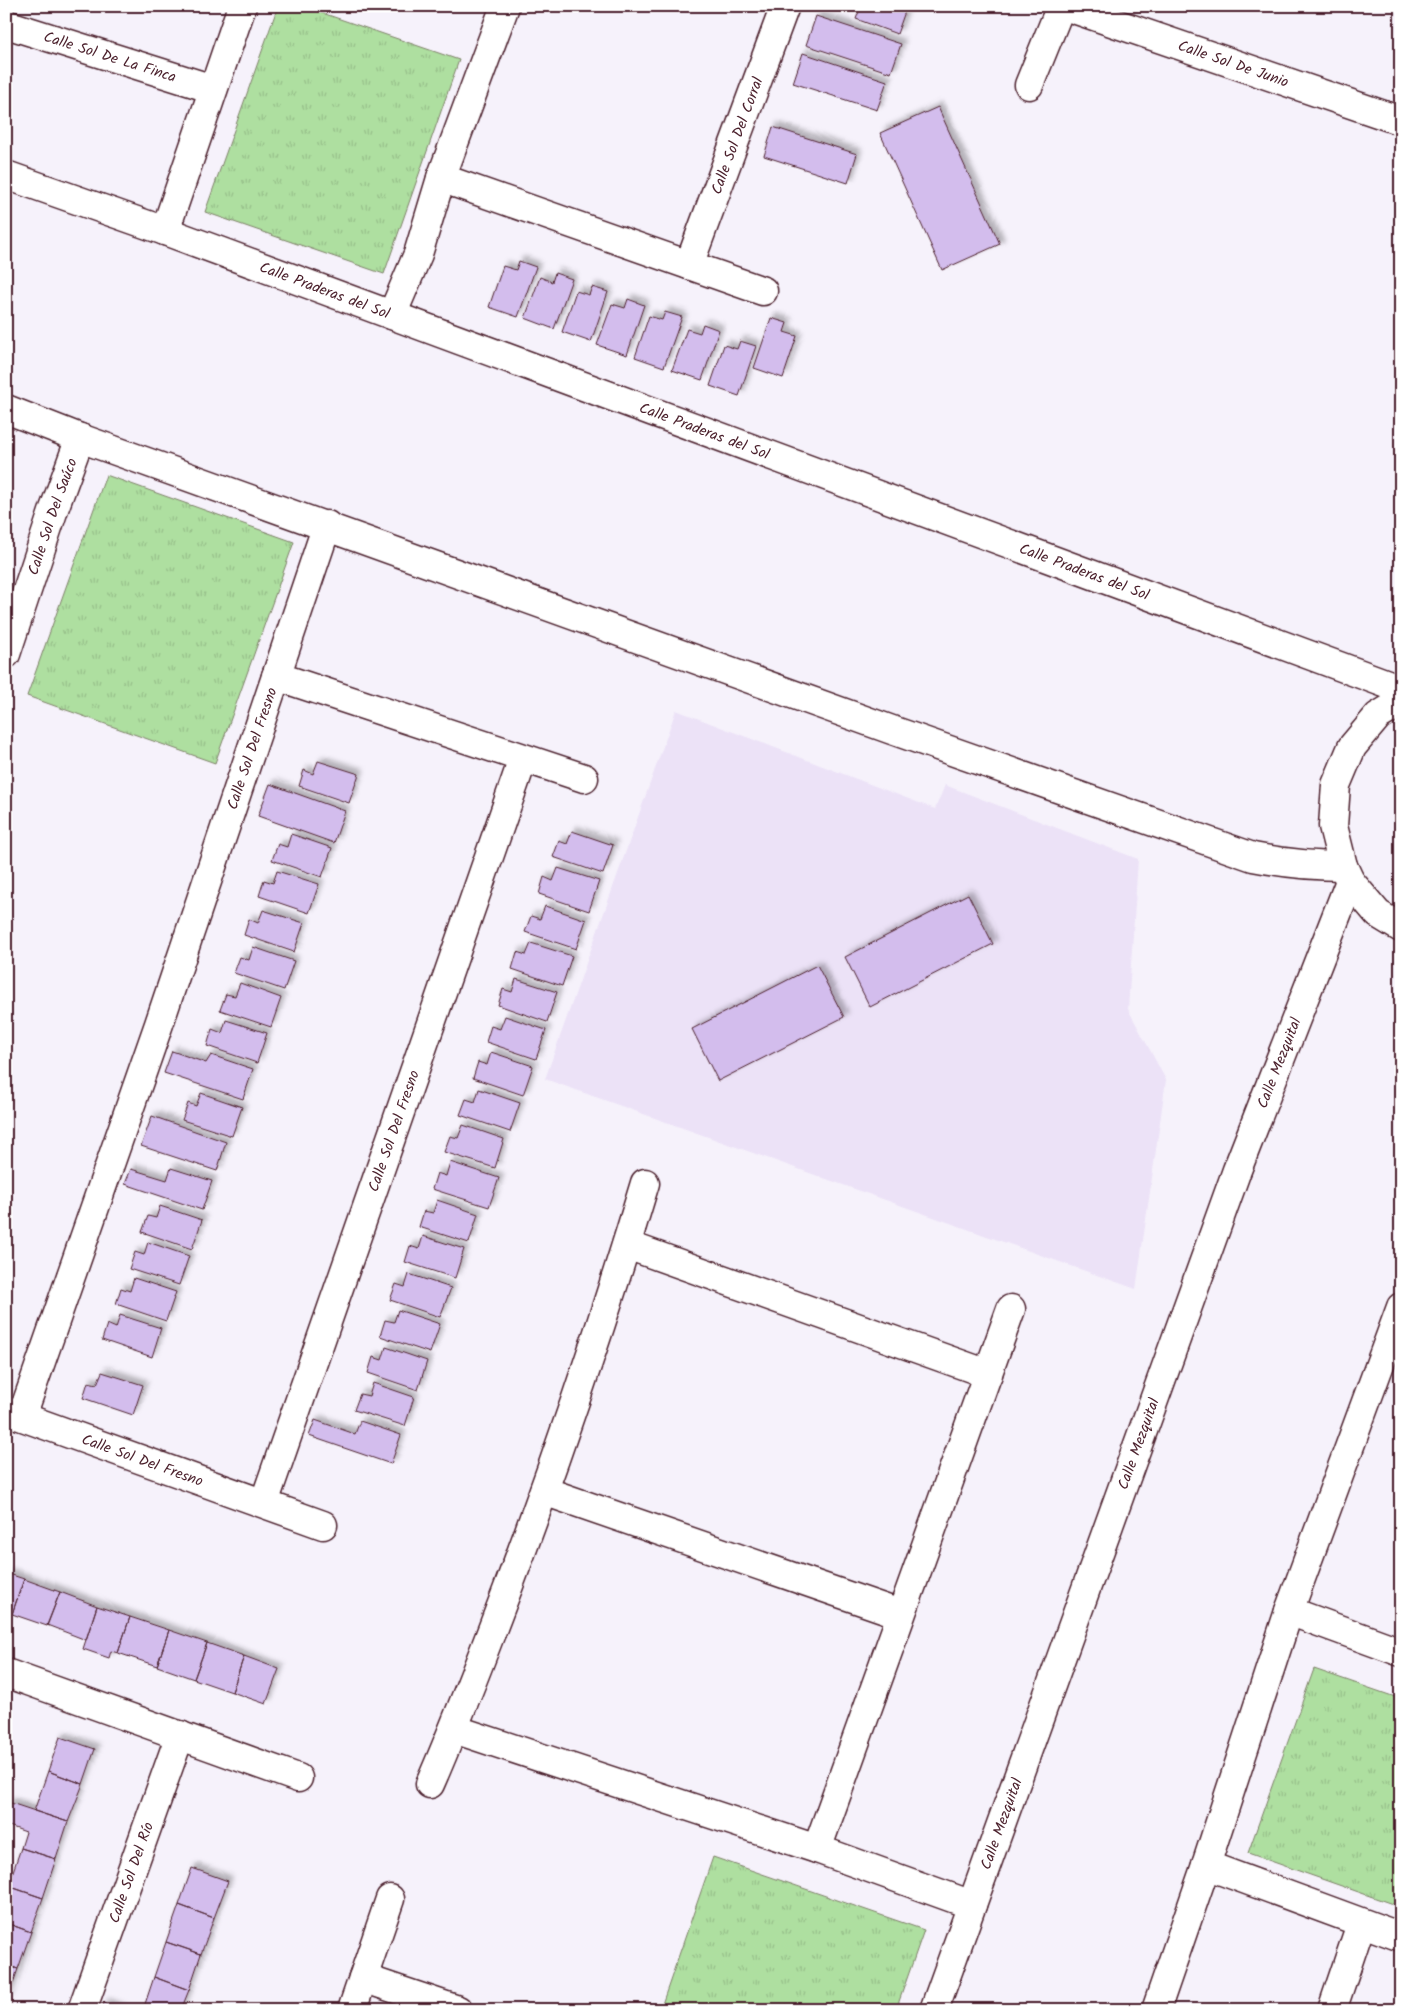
<svg xmlns="http://www.w3.org/2000/svg" width="1407" height="2016" font-family="Kalam,sans-serif">
  <style>
    .built { fill: #ece2f7 }
    .park { fill: url(#park-tufts); stroke: #7c7f66 }
    .building { fill: #d3bded; stroke: #4a1f2b; filter: url(#shadow) }
    .lines { fill: none; stroke-linecap: round; stroke-linejoin: round }
    .minor-casing { stroke: #4a1f2b; stroke-width: 31 }
    .tertiary-casing { stroke: #4a1f2b; stroke-width: 31 }
    .minor { stroke: #fff; stroke-width: 28 }
    .tertiary { stroke: #fff; stroke-width: 28 }
    .labels { text-anchor: middle; stroke-width: 4.5; stroke-linejoin: round; paint-order: stroke }
    .street-label { font-size: 15px; fill: #4a1f2b; stroke: #fff }
  </style>
  <defs>
    <pattern id="park-tufts" width="24" height="20" patternUnits="userSpaceOnUse" patternTransform="scale(1.25)"><rect width="24" height="20" fill="#aedfa0"/><path d="M3 7l-1-3M5 7V3M7 7l1-3M15 17l-1-3M17 17v-4M19 17l1-3" fill="none" stroke="#97bf8a"/></pattern>
    <filter id="shadow"><feDropShadow dx="4.5" dy="-4.5" stdDeviation="2.5" flood-color="#0004"/></filter>
  </defs>
  <rect width="100%" height="100%" fill="#f6f2fb"/>
  <filter id="ink" filterUnits="userSpaceOnUse"><feTurbulence type="fractalNoise" baseFrequency=".02" numOctaves="2"/><feDisplacementMap in="SourceGraphic" scale="10" xChannelSelector="R" yChannelSelector="G"/><feConvolveMatrix kernelMatrix="1 2 1 2 8 2 1 2 1" color-interpolation-filters="sRGB"/></filter>
  <g filter="url(#ink)">
    <path class="built" d="M 676,710 L 935,809 L 945,785 L 1138,859 L 1128,1009 L 1166,1080 L 1136,1289 L 545,1079 Z"/>
    <path class="park" d="M 278,6 L 302,6 L 459,60 L 384,274 L 205,212 Z
      M 106,475 L 294,542 L 215,763 L 27,696 Z
      M 1314,1669 L 1401,1699 L 1401,1907 L 1248,1853 Z
      M 713,1857 L 924,1930 L 896,2010 L 660,2010 Z"/>
    <path class="building" d="M 861,6 L 860,6 L 907,6 L 897,34 L 856,19 Z
      M 816,16 L 901,44 L 891,73 L 806,45 Z
      M 803,53 L 887,81 L 877,110 L 793,83 Z
      M 938,107 L 1000,244 L 942,270 L 880,133 Z
      M 773,127 L 857,154 L 848,183 L 764,156 Z
      M 519,261 L 536,267 L 518,317 L 489,307 L 503,266 L 516,270 Z
      M 555,273 L 572,279 L 554,329 L 525,318 L 540,277 L 552,282 Z
      M 592,287 L 608,292 L 591,342 L 562,332 L 576,291 L 589,295 Z
      M 628,299 L 644,305 L 627,355 L 597,345 L 612,304 L 625,308 Z
      M 665,312 L 682,317 L 664,367 L 635,357 L 649,316 L 662,320 Z
      M 771,318 L 787,323 L 784,332 L 797,336 L 783,378 L 754,368 Z
      M 703,324 L 719,330 L 702,380 L 672,370 L 687,329 L 700,333 Z
      M 740,341 L 756,346 L 739,396 L 710,386 L 724,345 L 737,349 Z
      M 318,761 L 359,774 L 349,803 L 299,786 L 304,770 L 313,774 Z
      M 270,784 L 345,811 L 334,843 L 258,816 Z
      M 572,831 L 613,845 L 603,874 L 553,857 L 559,841 L 567,844 Z
      M 291,834 L 332,848 L 322,877 L 272,860 L 278,844 L 287,847 Z
      M 558,868 L 599,881 L 589,911 L 539,894 L 544,877 L 553,881 Z
      M 277,871 L 319,884 L 309,913 L 259,896 L 264,880 L 273,883 Z
      M 968,894 L 993,944 L 870,1007 L 845,957 Z
      M 545,906 L 586,920 L 576,949 L 525,932 L 531,916 L 540,919 Z
      M 263,910 L 304,923 L 294,952 L 244,935 L 249,919 L 258,923 Z
      M 531,943 L 572,956 L 562,986 L 512,969 L 517,952 L 526,955 Z
      M 253,947 L 294,961 L 284,990 L 234,973 L 240,957 L 249,960 Z
      M 817,965 L 844,1017 L 718,1081 L 692,1029 Z
      M 516,979 L 557,992 L 547,1022 L 498,1005 L 503,989 L 512,992 Z
      M 240,983 L 281,998 L 271,1027 L 220,1010 L 226,994 L 235,996 Z
      M 505,1016 L 546,1030 L 536,1059 L 486,1042 L 491,1026 L 500,1029 Z
      M 226,1020 L 267,1033 L 257,1063 L 207,1046 L 212,1029 L 222,1033 Z
      M 172,1051 L 206,1063 L 211,1055 L 253,1069 L 243,1099 L 164,1073 Z
      M 491,1052 L 533,1066 L 523,1095 L 473,1078 L 478,1062 L 487,1065 Z
      M 479,1089 L 520,1103 L 510,1132 L 460,1115 L 466,1099 L 475,1102 Z
      M 201,1093 L 242,1107 L 232,1136 L 182,1120 L 188,1103 L 196,1106 Z
      M 152,1116 L 226,1142 L 217,1171 L 141,1146 Z
      M 463,1125 L 504,1139 L 495,1168 L 444,1152 L 450,1136 L 458,1138 Z
      M 450,1162 L 499,1178 L 489,1207 L 432,1189 L 437,1173 L 446,1176 Z
      M 171,1168 L 212,1181 L 202,1210 L 125,1184 L 131,1169 L 167,1180 Z
      M 437,1200 L 478,1214 L 469,1243 L 419,1227 L 424,1211 L 433,1213 Z
      M 160,1206 L 202,1220 L 192,1249 L 142,1232 L 148,1216 L 156,1218 Z
      M 423,1236 L 464,1249 L 455,1278 L 405,1262 L 410,1246 L 419,1249 Z
      M 148,1242 L 189,1256 L 179,1285 L 129,1269 L 135,1252 L 144,1255 Z
      M 409,1274 L 451,1288 L 440,1317 L 390,1300 L 396,1284 L 405,1287 Z
      M 134,1278 L 176,1292 L 166,1321 L 116,1304 L 121,1288 L 130,1291 Z
      M 398,1310 L 440,1324 L 430,1353 L 380,1336 L 385,1320 L 394,1322 Z
      M 120,1315 L 161,1328 L 152,1357 L 102,1340 L 107,1324 L 116,1328 Z
      M 386,1347 L 427,1361 L 418,1390 L 368,1373 L 373,1357 L 382,1360 Z
      M 102,1372 L 143,1385 L 133,1415 L 83,1398 L 88,1382 L 97,1384 Z
      M 373,1383 L 414,1397 L 405,1426 L 354,1410 L 360,1394 L 369,1396 Z
      M 315,1420 L 355,1434 L 360,1421 L 401,1435 L 391,1464 L 309,1436 Z
      M 6,1573 L 24,1579 L 12,1614 L 6,1612 Z
      M 24,1579 L 60,1592 L 47,1626 L 12,1614 Z
      M 60,1592 L 97,1606 L 86,1640 L 47,1625 Z
      M 97,1606 L 130,1617 L 118,1653 L 111,1651 L 109,1658 L 83,1649 Z
      M 130,1617 L 169,1630 L 157,1666 L 118,1653 Z
      M 169,1630 L 207,1643 L 194,1679 L 157,1666 Z
      M 207,1643 L 244,1656 L 232,1692 L 194,1679 Z
      M 244,1656 L 279,1669 L 266,1704 L 232,1692 Z
      M 60,1737 L 95,1749 L 83,1784 L 48,1771 Z
      M 48,1771 L 83,1784 L 68,1822 L 34,1811 Z
      M 8,1802 L 68,1822 L 56,1859 L 21,1848 L 26,1832 L 6,1825 Z
      M 21,1848 L 56,1859 L 43,1898 L 8,1886 Z
      M 192,1868 L 228,1881 L 214,1918 L 179,1905 Z
      M 8,1886 L 43,1898 L 31,1932 L 6,1923 Z
      M 179,1905 L 214,1918 L 201,1954 L 166,1942 Z
      M 6,1923 L 31,1932 L 18,1969 L 6,1965 Z
      M 166,1942 L 201,1954 L 189,1990 L 154,1977 Z
      M 6,1965 L 18,1969 L 6,2003 Z
      M 154,1977 L 189,1990 L 181,2010 L 143,2010 Z
      M 104,2003 L 123,2010 L 102,2010 Z"/>
    <g class="lines">
      <g class="minor-casing">
        <g id="minor">
          <path id="s1" d="M 1065,6 L 1401,121"/>
          <path id="s2" d="M 6,24 L 213,89"/>
          <path d="M 1029,85 L 1061,6"/>
          <path d="M 441,178 L 763,291"/>
          <path d="M 165,231 L 242,6"/>
          <path id="s3" d="M 689,265 L 785,6"/>
          <path d="M 392,315 L 418,254 L 441,178 L 505,6"/>
          <path id="s4" d="M 6,654 L 54,509 L 80,438"/>
          <path d="M 276,676 L 584,778"/>
          <path d="M 627,1245 L 988,1374"/>
          <path id="s5" d="M 6,1411 L 323,1525"/>
          <path id="s6" d="M 22,1416 L 159,1024 L 327,525"/>
          <path d="M 544,1491 L 900,1614"/>
          <path id="s7" d="M 264,1503 L 523,759"/>
          <path d="M 1289,1611 L 1401,1652"/>
          <path d="M 6,1673 L 298,1778"/>
          <path d="M 454,1729 L 817,1849 L 972,1905"/>
          <path d="M 430,1784 C 458,1720 483,1654 508,1588 C 558,1455 604,1320 645,1183"/>
          <path d="M 817,1849 L 1011,1309"/>
          <path d="M 1206,1865 L 1401,1937"/>
          <path d="M 363,1978 L 458,2010"/>
          <path id="s8" d="M 82,2010 L 180,1735"/>
          <path d="M 352,2010 L 390,1899"/>
          <path d="M 1332,2010 L 1361,1924"/>
        </g>
      </g>
      <g class="tertiary-casing">
        <g id="tertiary">
          <path id="s9" d="M 6,175 L 165,231 L 1401,689"/>
          <path d="M 6,409 L 80,438 L 892,730 L 1253,857 C 1284,863 1312,866 1343,866"/>
          <path d="M 1401,702 L 1378,716 L 1352,747 L 1336,785 L 1333,826 L 1343,866 L 1350,881 L 1378,914 L 1401,928"/>
          <path id="s10" d="M 934,2010 L 1237,1170 L 1350,881"/>
          <path d="M 1156,2010 L 1206,1865 L 1289,1611 L 1401,1307"/>
        </g>
      </g>
      <use href="#minor" class="minor"/>
      <use href="#tertiary" class="tertiary"/>
    </g>
  </g>
  <g class="labels">
    <g class="street-label">
      <text dy="5" stroke="none"><textPath href="#s2" startOffset="109">Calle Sol De La Finca</textPath></text>
      <text dy="5" stroke="none"><textPath href="#s1" startOffset="178">Calle Sol De Junio</textPath></text>
      <text dy="5" stroke="none"><textPath href="#s3" startOffset="138">Calle Sol Del Corral</textPath></text>
      <text dy="5" stroke="none"><textPath href="#s9" startOffset="339">Calle Praderas del Sol</textPath></text>
      <text dy="5" stroke="none"><textPath href="#s9" startOffset="744">Calle Praderas del Sol</textPath></text>
      <text dy="5" stroke="none"><textPath href="#s4" startOffset="145">Calle Sol Del Saúco</textPath></text>
      <text dy="5" stroke="none"><textPath href="#s9" startOffset="1149">Calle Praderas del Sol</textPath></text>
      <text dy="5" stroke="none"><textPath href="#s6" startOffset="706">Calle Sol Del Fresno</textPath></text>
      <text dy="5" stroke="none"><textPath href="#s10" startOffset="1008">Calle Mezquital</textPath></text>
      <text dy="5" stroke="none"><textPath href="#s7" startOffset="394">Calle Sol Del Fresno</textPath></text>
      <text dy="5" stroke="none"><textPath href="#s10" startOffset="602">Calle Mezquital</textPath></text>
      <text dy="5" stroke="none"><textPath href="#s5" startOffset="145">Calle Sol Del Fresno</textPath></text>
      <text dy="5" stroke="none"><textPath href="#s10" startOffset="198">Calle Mezquital</textPath></text>
      <text dy="5" stroke="none"><textPath href="#s8" startOffset="146">Calle Sol Del Río</textPath></text>
    </g>
  </g>
  <rect width="1407" height="2016" fill="none" stroke="#fff" stroke-width="25"/>
  <rect x="12" y="12" width="1382" height="1991" fill="none" stroke="#4a1f2b" stroke-width="2" filter="url(#ink)"/>
</svg>
